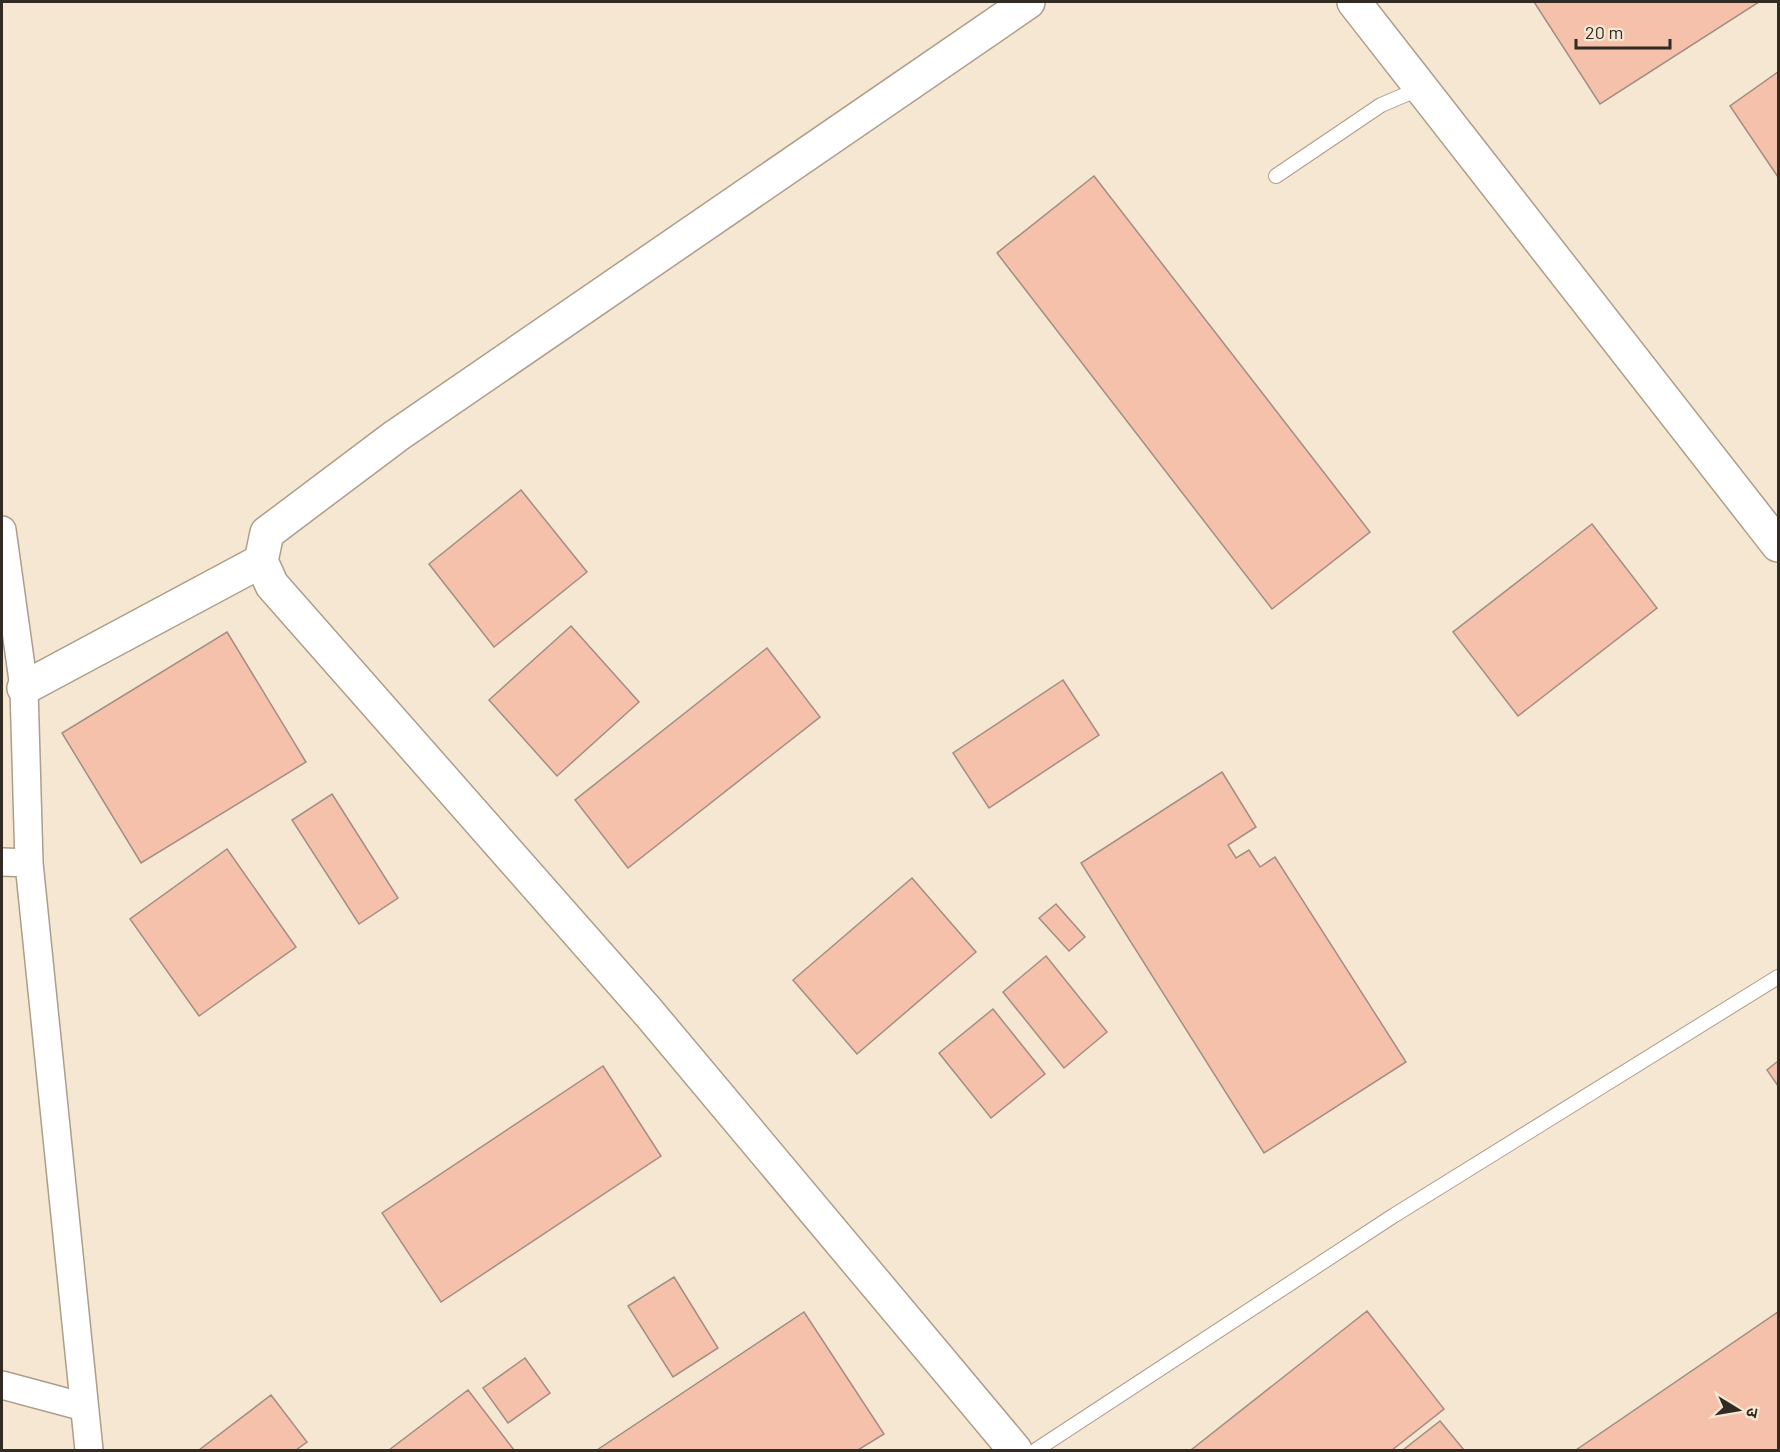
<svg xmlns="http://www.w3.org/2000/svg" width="1780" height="1452" font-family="Barlow,'Noto Sans Devanagari',sans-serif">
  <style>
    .building { fill: #f5c1aa; stroke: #a48d84; stroke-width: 1.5 }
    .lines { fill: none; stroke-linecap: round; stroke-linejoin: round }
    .service-casing { stroke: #ac9e8b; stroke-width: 16 }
    .minor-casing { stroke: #ac9e8b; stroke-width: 30 }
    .tertiary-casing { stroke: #ac9e8b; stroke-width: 36 }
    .service { stroke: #fff; stroke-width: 14 }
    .minor { stroke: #fff; stroke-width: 27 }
    .tertiary { stroke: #fff; stroke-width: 33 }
  </style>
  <rect width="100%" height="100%" fill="#f6e7d3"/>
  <path class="building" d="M 1534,2 L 1759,2 L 1600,104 Z
    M 1778,72 L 1778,177 L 1730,106 Z
    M 1094,176 L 1370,532 L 1272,609 L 997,253 Z
    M 521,490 L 587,572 L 494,647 L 429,564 Z
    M 1592,524 L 1657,608 L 1518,716 L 1453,632 Z
    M 571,626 L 639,702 L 557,776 L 489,700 Z
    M 227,632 L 306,762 L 141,863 L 62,733 Z
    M 767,648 L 820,717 L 628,868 L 575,800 Z
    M 1063,680 L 1099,735 L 989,808 L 953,753 Z
    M 1222,772 L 1256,827 L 1228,845 L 1236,858 L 1249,850 L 1260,867 L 1275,857 L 1406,1062 L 1264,1153 L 1081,863 Z
    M 332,794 L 398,898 L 359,924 L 292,820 Z
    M 227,849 L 296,947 L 199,1016 L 130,919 Z
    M 912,878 L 976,952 L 857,1054 L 793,980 Z
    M 1056,904 L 1085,937 L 1069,951 L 1039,918 Z
    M 1046,956 L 1107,1032 L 1064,1068 L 1003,992 Z
    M 993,1009 L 1045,1074 L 991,1118 L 939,1053 Z
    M 1778,1061 L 1778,1086 L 1767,1070 Z
    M 603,1066 L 661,1156 L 441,1302 L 382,1213 Z
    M 674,1277 L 718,1348 L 673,1377 L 628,1306 Z
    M 1367,1311 L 1444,1409 L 1392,1450 L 1191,1450 Z
    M 804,1312 L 884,1434 L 858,1450 L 597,1450 Z
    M 1778,1312 L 1778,1450 L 1576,1450 Z
    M 525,1358 L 550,1393 L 508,1423 L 483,1388 Z
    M 468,1390 L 514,1450 L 389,1450 Z
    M 271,1395 L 307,1442 L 296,1450 L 199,1450 Z
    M 1440,1421 L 1464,1450 L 1403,1450 Z"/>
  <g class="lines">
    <g class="service-casing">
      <path id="service" d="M 1276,176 L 1381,105 L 1421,88
        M 1036,1450 L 1393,1216 L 1778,977"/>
    </g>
    <g class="minor-casing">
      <path id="minor" d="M 2,530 L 24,688 L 29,863 L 89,1450
        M 2,862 L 29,863
        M 2,1385 L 84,1407"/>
    </g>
    <g class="tertiary-casing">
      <path id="tertiary" d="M 1354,2 L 1778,545
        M 24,688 L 261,561
        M 1015,1450 L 649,1013 L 272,585 L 261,561 L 267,533 L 396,436 L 1028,2"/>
    </g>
    <use href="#service" class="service"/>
    <use href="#minor" class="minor"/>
    <use href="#tertiary" class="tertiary"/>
  </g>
  <rect width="1780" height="1452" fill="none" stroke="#312b24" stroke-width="6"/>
  <g transform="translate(1738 1410) rotate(101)" stroke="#f6e7d3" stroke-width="4.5" paint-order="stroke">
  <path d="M0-4.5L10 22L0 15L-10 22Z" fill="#312b24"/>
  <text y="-9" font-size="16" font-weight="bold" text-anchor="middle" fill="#312b24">उ</text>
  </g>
  <path d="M1576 39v9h94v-9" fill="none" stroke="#312b24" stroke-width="3"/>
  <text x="1585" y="39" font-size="18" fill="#312b24" stroke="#f6e7d3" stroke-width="4.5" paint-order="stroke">20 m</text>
</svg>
